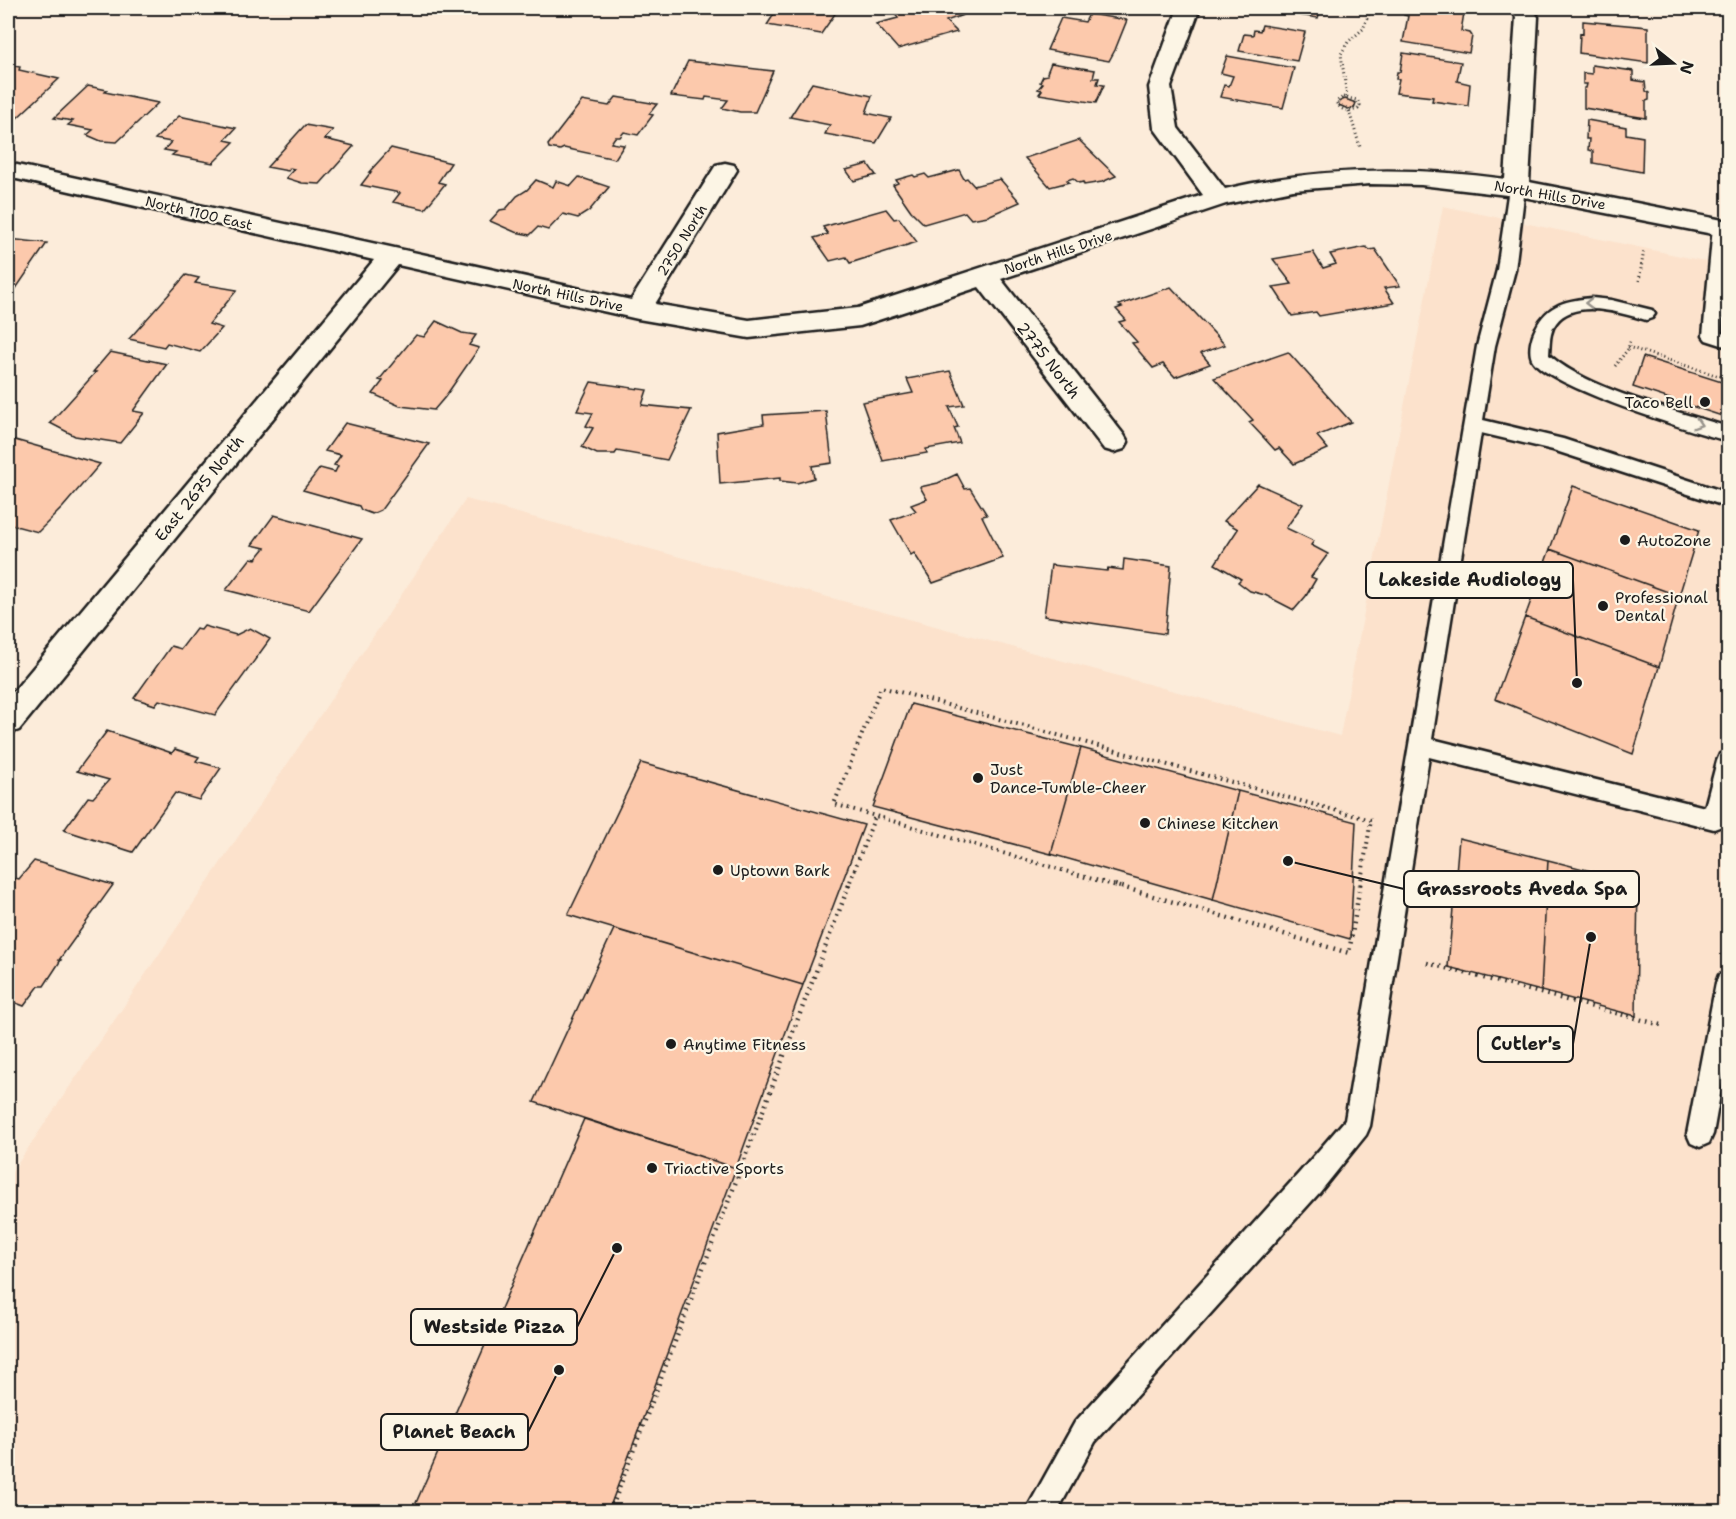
<svg xmlns="http://www.w3.org/2000/svg" width="1736" height="1519" font-family="'Shantell Sans',sans-serif">
  <style>
    .built { fill: #fce2cc }
    .building { fill: #fcc9ac; stroke: #1c1c1c; stroke-width: 1.5 }
    .lines { fill: none; stroke-linecap: round; stroke-linejoin: round }
    .service-casing { stroke: #1c1c1c; stroke-width: 5 }
    .minor-casing { stroke: #1c1c1c; stroke-width: 5 }
    .path-far2 { stroke: #1c1c1c; stroke-width: 3; stroke-dasharray: 1 3; stroke-linecap: butt }
    .path-far1 { stroke: #1c1c1c; stroke-width: 4; stroke-dasharray: 1.5 4.5; stroke-linecap: butt }
    .path { stroke: #1c1c1c; stroke-width: 4.5; stroke-dasharray: 1.5 5; stroke-linecap: butt }
    .service { fill: #fcf5e5; fill-rule: evenodd }
    .minor { fill: #fcf5e5; fill-rule: evenodd }
    .oneway { stroke: #97938b }
    .poi-dot { fill: #1c1c1c; stroke: #fcf5e5; stroke-width: 2 }
    .labels { text-anchor: middle; stroke-width: 4.5; stroke-linejoin: round; paint-order: stroke }
    .far-street-label { font-size: 14px; fill: #1c1c1c; stroke: #fcf5e5 }
    .street-label { font-size: 16px; fill: #1c1c1c; stroke: #fcf5e5 }
    .poi-label { font-size: 16px; fill: #1c1c1c; stroke: #fcf5e5; text-anchor: start }
    .leader { fill: none; stroke: #1c1c1c; stroke-width: 2 }
    .callout-dot { fill: #1c1c1c; stroke: #fcf5e5; stroke-width: 2 }
    .callout { fill: #fcf5e5; stroke: #1c1c1c; stroke-width: 2 }
    .callout-label { font-size: 18px; text-anchor: middle; font-weight: bold; fill: #1c1c1c }
  </style>
  <rect width="100%" height="100%" fill="#fcecda"/>
  <filter id="ink" filterUnits="userSpaceOnUse"><feTurbulence type="fractalNoise" baseFrequency=".0167" numOctaves="2"/><feDisplacementMap in="SourceGraphic" scale="12" xChannelSelector="R" yChannelSelector="G"/><feConvolveMatrix kernelMatrix="1 2 1 2 8 2 1 2 1" color-interpolation-filters="sRGB"/></filter>
  <g filter="url(#ink)">
    <path class="built" d="M 1443,206 L 1728,266 L 1728,1511 L 8,1512 L 8,1178 L 466,499 L 1340,736 Z"/>
    <path class="building" d="M 675,8 L 706,8 L 702,13 Z
      M 778,8 L 839,8 L 821,34 L 767,25 Z
      M 908,8 L 954,8 L 963,15 L 946,21 L 957,32 L 898,49 L 876,24 L 898,18 L 893,12 Z
      M 1274,8 L 1321,8 L 1318,18 L 1285,13 Z
      M 1405,8 L 1432,8 L 1464,13 L 1461,31 L 1470,33 L 1472,36 L 1469,53 L 1403,42 L 1408,16 L 1404,15 Z
      M 1574,8 L 1620,8 L 1622,13 L 1575,10 Z
      M 1089,14 L 1127,20 L 1115,50 L 1109,61 L 1047,50 L 1061,18 L 1085,22 Z
      M 1583,21 L 1648,27 L 1648,63 L 1579,53 L 1580,33 L 1583,34 Z
      M 1262,25 L 1305,32 L 1297,61 L 1239,51 L 1244,34 L 1253,35 L 1254,30 L 1260,31 Z
      M 1403,53 L 1461,62 L 1457,81 L 1470,84 L 1468,106 L 1432,101 L 1433,97 L 1396,93 L 1399,79 L 1396,79 L 1397,72 L 1400,72 Z
      M 1227,56 L 1294,68 L 1283,108 L 1220,97 L 1224,85 L 1229,86 L 1233,76 L 1221,73 Z
      M 688,61 L 773,71 L 755,112 L 740,112 L 722,108 L 728,100 L 706,97 L 705,100 L 671,96 Z
      M 1051,63 L 1095,70 L 1093,78 L 1099,78 L 1097,84 L 1104,85 L 1096,103 L 1039,94 L 1042,90 L 1038,89 L 1043,83 L 1040,82 L 1043,76 L 1048,75 L 1047,73 Z
      M 8,65 L 20,67 L 19,70 L 59,79 L 17,118 L 8,118 Z
      M 1592,65 L 1633,71 L 1633,80 L 1645,82 L 1646,91 L 1649,93 L 1649,100 L 1646,101 L 1646,118 L 1584,108 L 1584,88 L 1586,88 L 1587,84 L 1583,84 L 1583,73 L 1592,74 Z
      M 812,83 L 872,96 L 866,113 L 891,118 L 876,143 L 825,134 L 830,125 L 790,117 Z
      M 88,86 L 107,90 L 105,92 L 158,103 L 117,142 L 101,141 L 87,135 L 93,130 L 68,125 L 73,121 L 54,118 Z
      M 616,97 L 657,104 L 649,114 L 653,115 L 638,135 L 624,132 L 620,137 L 615,137 L 611,143 L 624,145 L 615,159 L 564,148 L 560,150 L 549,148 L 548,145 L 582,101 L 609,106 Z
      M 1345,99 L 1356,103 L 1354,108 L 1348,109 L 1339,105 L 1340,101 Z
      M 179,116 L 236,128 L 225,140 L 234,142 L 213,163 L 172,155 L 176,152 L 164,150 L 171,142 L 155,139 Z
      M 1587,120 L 1626,127 L 1626,134 L 1643,137 L 1642,172 L 1593,163 L 1593,151 L 1588,150 L 1589,139 L 1586,139 Z
      M 305,125 L 333,130 L 325,139 L 354,146 L 320,184 L 302,183 L 286,178 L 294,169 L 290,168 L 288,171 L 267,167 Z
      M 1079,140 L 1116,176 L 1102,182 L 1084,185 L 1083,182 L 1079,183 L 1073,178 L 1067,180 L 1069,182 L 1050,187 L 1025,158 Z
      M 391,148 L 451,163 L 438,182 L 445,184 L 425,209 L 393,202 L 400,193 L 361,185 L 371,172 L 369,172 Z
      M 868,164 L 876,175 L 854,181 L 846,170 Z
      M 959,170 L 964,179 L 967,178 L 974,186 L 1000,179 L 1020,202 L 988,216 L 971,219 L 965,212 L 924,224 L 911,211 L 893,185 L 898,183 L 896,180 L 913,175 L 915,177 L 925,174 L 929,178 Z
      M 579,177 L 609,187 L 589,211 L 578,218 L 563,214 L 548,230 L 538,227 L 530,235 L 515,232 L 490,221 L 500,210 L 506,209 L 517,196 L 527,190 L 536,180 L 553,187 L 556,181 L 571,186 Z
      M 886,209 L 894,219 L 899,218 L 917,242 L 850,263 L 846,257 L 830,261 L 814,238 L 828,234 L 823,227 Z
      M 8,239 L 47,243 L 13,293 L 8,292 Z
      M 1366,247 L 1370,250 L 1375,249 L 1400,286 L 1384,288 L 1394,303 L 1319,316 L 1316,312 L 1292,316 L 1273,287 L 1292,284 L 1273,259 L 1313,252 L 1323,268 L 1336,264 L 1330,254 Z
      M 186,275 L 199,278 L 195,283 L 237,290 L 209,324 L 222,328 L 200,352 L 167,343 L 164,347 L 129,339 Z
      M 1171,287 L 1225,345 L 1201,353 L 1210,364 L 1175,377 L 1163,364 L 1153,368 L 1132,343 L 1137,342 L 1119,322 L 1126,320 L 1116,309 L 1122,307 L 1119,305 Z
      M 436,321 L 462,333 L 476,335 L 469,345 L 479,348 L 445,397 L 434,410 L 400,406 L 373,394 L 383,381 L 379,380 L 416,335 L 424,337 Z
      M 110,352 L 167,364 L 133,411 L 144,413 L 120,443 L 75,436 L 50,423 L 96,372 L 93,372 Z
      M 1288,352 L 1351,422 L 1317,436 L 1328,449 L 1294,464 L 1279,448 L 1275,450 L 1264,438 L 1249,422 L 1253,420 L 1214,378 Z
      M 1643,357 L 1728,384 L 1728,418 L 1633,387 Z
      M 950,371 L 964,405 L 949,407 L 958,427 L 954,428 L 960,443 L 926,449 L 927,453 L 883,461 L 862,402 L 913,393 L 907,379 Z
      M 591,382 L 647,390 L 642,405 L 691,410 L 667,460 L 617,451 L 615,454 L 597,454 L 582,447 L 593,428 L 586,426 L 593,413 L 577,411 Z
      M 826,411 L 832,463 L 812,466 L 814,478 L 797,483 L 780,481 L 780,478 L 720,484 L 717,432 L 764,424 L 763,415 Z
      M 345,423 L 429,444 L 381,510 L 372,514 L 361,510 L 359,506 L 303,490 L 320,468 L 335,472 L 338,466 L 334,465 L 341,455 L 325,451 Z
      M 8,438 L 100,464 L 63,507 L 38,532 L 8,524 Z
      M 957,474 L 965,489 L 970,488 L 987,515 L 982,516 L 1003,558 L 933,583 L 914,553 L 911,555 L 891,520 L 916,511 L 911,505 L 927,499 L 920,487 L 938,483 Z
      M 1258,484 L 1303,504 L 1286,528 L 1314,541 L 1311,545 L 1328,554 L 1311,577 L 1316,579 L 1306,596 L 1294,610 L 1265,595 L 1250,591 L 1238,582 L 1241,579 L 1215,564 L 1238,529 L 1224,521 Z
      M 1573,486 L 1699,530 L 1679,596 L 1550,549 Z
      M 274,515 L 362,539 L 309,611 L 226,590 L 251,558 L 256,559 L 265,548 L 252,545 Z
      M 1550,549 L 1679,596 L 1659,667 L 1525,617 Z
      M 1124,559 L 1171,566 L 1165,634 L 1044,616 L 1051,565 L 1107,571 L 1108,568 L 1123,570 Z
      M 1525,617 L 1659,667 L 1633,754 L 1495,699 Z
      M 204,626 L 236,635 L 250,628 L 270,639 L 215,715 L 159,700 L 155,705 L 134,698 L 171,646 L 181,649 L 196,629 L 201,630 Z
      M 911,704 L 1081,748 L 1051,854 L 873,807 Z
      M 107,731 L 172,753 L 175,749 L 199,757 L 196,761 L 221,768 L 199,800 L 175,793 L 133,852 L 64,830 L 88,797 L 93,798 L 109,780 L 77,771 Z
      M 1081,748 L 1238,791 L 1213,900 L 1051,854 Z
      M 641,763 L 864,825 L 803,985 L 568,915 Z
      M 1238,791 L 1356,822 L 1350,939 L 1213,900 Z
      M 1459,838 L 1548,860 L 1541,991 L 1448,967 Z
      M 1548,860 L 1638,883 L 1636,1016 L 1541,991 Z
      M 34,861 L 113,885 L 59,960 L 61,960 L 44,986 L 39,986 L 24,1006 L 8,1000 L 8,889 L 15,878 L 19,879 Z
      M 614,929 L 803,985 L 736,1168 L 534,1102 Z
      M 584,1119 L 736,1168 L 608,1512 L 412,1512 Z"/>
    <g class="lines">
      <g class="service-casing">
        <path id="service" d="M 1517,183 L 1523,184 L 1525,188 L 1515,270 L 1495,346 L 1483,420 L 1563,439 L 1728,493 L 1728,507 L 1553,450 L 1481,433 L 1432,739 L 1705,807 L 1717,761 L 1720,754 L 1728,752 C 1730,774 1732,805 1722,826 L 1714,829 L 1429,757 L 1370,1126 L 1366,1135 L 1320,1192 L 1095,1442 L 1057,1512 L 1025,1512 L 1075,1422 L 1300,1172 L 1345,1120 L 1477,346 L 1497,270 L 1509,188 L 1511,184 Z
          M 1721,222 L 1728,225 L 1721,333 L 1728,335 L 1728,347 L 1706,340 L 1703,336 L 1713,227 L 1715,223 Z
          M 1592,298 L 1611,300 L 1652,310 L 1655,314 L 1652,318 L 1646,320 C 1621,313 1575,298 1556,323 C 1549,332 1550,344 1549,355 C 1590,391 1675,410 1728,427 L 1728,441 C 1696,433 1544,385 1532,359 C 1528,350 1532,335 1536,328 C 1547,304 1568,300 1592,298 Z
          M 1728,972 L 1728,1049 L 1713,1134 L 1709,1143 L 1700,1147 L 1691,1143 L 1687,1134 L 1716,983 L 1719,975 Z"/>
      </g>
      <g class="minor-casing">
        <path id="minor" d="M 1178,8 L 1200,8 L 1171,87 L 1178,128 L 1225,189 C 1318,167 1411,166 1505,179 L 1516,17 L 1511,8 L 1532,8 L 1538,17 L 1529,182 L 1728,221 L 1728,237 L 1524,197 L 1421,185 L 1370,184 L 1293,190 L 1226,204 L 1001,279 L 1124,435 L 1128,442 L 1124,449 L 1114,452 L 1104,449 L 979,287 L 860,326 L 749,338 L 638,319 L 398,265 L 19,730 L 8,734 L 8,698 L 374,260 L 8,177 L 8,163 L 631,300 L 716,165 L 725,163 L 734,165 L 737,170 L 655,304 L 749,320 L 858,308 L 1203,195 L 1154,128 L 1149,87 Z"/>
      </g>
      <path class="path-far2" d="M 1343,97 L 1357,100 L 1360,105 L 1358,109 C 1349,112 1341,111 1336,102 Z
        M 1347,97 L 1341,54 L 1348,42 L 1363,29 L 1371,8
        M 1349,111 L 1360,147
        M 1639,281 L 1644,250
        M 1628,347 L 1728,379
        M 1615,366 L 1628,349 L 1631,339"/>
      <path class="path-far1" d="M 848,887 L 875,816
        M 1120,887 L 834,804 L 881,687 L 1371,820 L 1360,887"/>
      <path class="path" d="M 1115,885 L 1349,953 L 1360,885
        M 1427,963 L 1665,1026
        M 610,1512 L 849,885"/>
      <use href="#service" class="service"/>
      <use href="#minor" class="minor"/>
    </g>
    <defs><path id="oneway-chevron" d="M-2-3.5L2.5 0L-2 3.5" fill="none" stroke-width="1.6" stroke-linecap="round" stroke-linejoin="round" transform="scale(1.5)"/></defs>
    <g class="oneway">
      <use href="#oneway-chevron" transform="translate(1589 303) rotate(179)"/>
      <use href="#oneway-chevron" transform="translate(1698 424) rotate(18)"/>
    </g>
  </g>
  <g class="poi-dot">
    <circle cx="1705" cy="402" r="6"/>
    <circle cx="1625" cy="540" r="6"/>
    <circle cx="1603" cy="606" r="6"/>
    <circle cx="978" cy="778" r="6"/>
    <circle cx="1145" cy="823" r="6"/>
    <circle cx="718" cy="870" r="6"/>
    <circle cx="671" cy="1044" r="6"/>
    <circle cx="652" cy="1168" r="6"/>
  </g>
  <g class="labels">
    <g class="far-street-label">
      <text transform="translate(1550 195) rotate(10)" y="5">North Hills Drive</text>
      <text transform="translate(199 213) rotate(13)" y="5">North 1100 East</text>
      <text transform="translate(682 240) rotate(-58)" y="5">2750 North</text>
      <text transform="translate(1058 252) rotate(-18)" y="5">North Hills Drive</text>
      <text transform="translate(568 295) rotate(12)" y="5">North Hills Drive</text>
    </g>
    <g class="street-label">
      <text transform="translate(1049 360) rotate(52)" y="6">2775 North</text>
      <text transform="translate(199 488) rotate(-51)" y="6">East 2675 North</text>
    </g>
    <g class="poi-label">
      <text x="1693" y="408" text-anchor="end">Taco Bell</text>
      <text x="1637" y="546">AutoZone</text>
      <text x="1615" y="603">Professional<tspan x="1615" dy="18">Dental</tspan></text>
      <text x="990" y="775">Just<tspan x="990" dy="18">Dance-Tumble-Cheer</tspan></text>
      <text x="1157" y="829">Chinese Kitchen</text>
      <text x="730" y="876">Uptown Bark</text>
      <text x="683" y="1050">Anytime Fitness</text>
      <text x="664" y="1174">Triactive Sports</text>
    </g>
  </g>
  <path class="leader" d="M1577 683L1573 580M1288 861L1404 889M1591 937L1573 1044M617 1248L577 1327M559 1370L528 1432"/>
  <g class="callout-dot">
    <circle cx="1577" cy="683" r="6"/>
    <circle cx="1288" cy="861" r="6"/>
    <circle cx="1591" cy="937" r="6"/>
    <circle cx="617" cy="1248" r="6"/>
    <circle cx="559" cy="1370" r="6"/>
  </g>
  <g class="callout">
    <rect x="1366" y="562" width="207" height="36" rx="6"/>
    <rect x="1404" y="871" width="235" height="36" rx="6"/>
    <rect x="1478" y="1026" width="95" height="36" rx="6"/>
    <rect x="411" y="1309" width="166" height="36" rx="6"/>
    <rect x="381" y="1414" width="147" height="36" rx="6"/>
  </g>
  <g class="callout-label">
    <text x="1470" y="586">Lakeside Audiology</text>
    <text x="1522" y="895">Grassroots Aveda Spa</text>
    <text x="1526" y="1050">Cutler's</text>
    <text x="494" y="1333">Westside Pizza</text>
    <text x="454" y="1438">Planet Beach</text>
  </g>
  <rect width="1736" height="1519" fill="none" stroke="#fcf5e5" stroke-width="30"/>
  <rect x="15" y="15" width="1706" height="1489" fill="none" stroke="#1c1c1c" stroke-width="2" filter="url(#ink)"/>
  <g transform="translate(1673 63) rotate(108)" stroke="#fcf5e5" stroke-width="4.5" paint-order="stroke">
  <path d="M0-4.5L10 22L0 15L-10 22Z" fill="#1c1c1c"/>
  <text y="-9" font-size="16" font-weight="bold" text-anchor="middle" fill="#1c1c1c">N</text>
  </g>
</svg>
